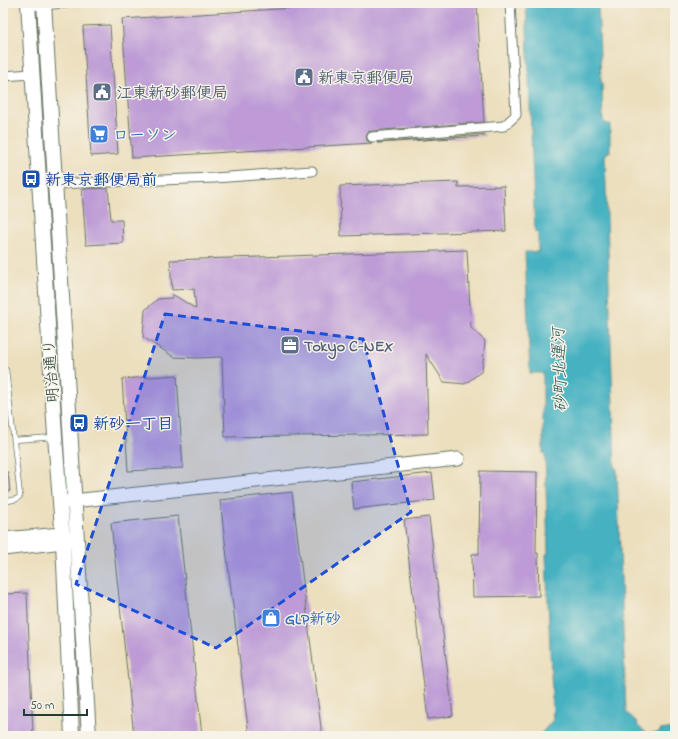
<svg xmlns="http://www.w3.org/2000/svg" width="678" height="739" font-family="'Indie Flower','Klee One',sans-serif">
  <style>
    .water { fill: #44b1c1; stroke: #32777a }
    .building { fill: #be9bd6 }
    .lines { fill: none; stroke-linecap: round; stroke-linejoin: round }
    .lane-casing { stroke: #677664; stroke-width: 6 }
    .street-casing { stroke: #677664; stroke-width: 11 }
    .secondary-casing { stroke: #677664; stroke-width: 15 }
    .primary-casing { stroke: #677664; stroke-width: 16 }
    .lane { stroke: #fff; stroke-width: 4.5 }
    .street { stroke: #fff; stroke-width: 9 }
    .secondary { stroke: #fff; stroke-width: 13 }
    .primary { stroke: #fff; stroke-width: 14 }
    .marked { fill: #1d4ed8; fill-opacity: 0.2; stroke: #1d4ed8; stroke-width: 3; stroke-dasharray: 8 5; stroke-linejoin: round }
    .labels { text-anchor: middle; stroke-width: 3; stroke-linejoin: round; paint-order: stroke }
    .service-label { font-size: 16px; font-weight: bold; fill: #4e5e75; stroke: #f7f3e8; text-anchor: start }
    .shop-label { font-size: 16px; font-weight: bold; fill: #366cbe; stroke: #f7f3e8; text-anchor: start }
    .transit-label { font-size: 16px; font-weight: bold; fill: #164399; stroke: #f7f3e8; text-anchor: start }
    .street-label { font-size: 16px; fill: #1f3d34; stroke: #f7f3e8 }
    .water-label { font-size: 17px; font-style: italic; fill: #285a57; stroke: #f7f3e8 }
  </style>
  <rect width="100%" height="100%" fill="#f7f3e8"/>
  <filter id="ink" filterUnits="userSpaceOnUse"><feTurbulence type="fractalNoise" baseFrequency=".025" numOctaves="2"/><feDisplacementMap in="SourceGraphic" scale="8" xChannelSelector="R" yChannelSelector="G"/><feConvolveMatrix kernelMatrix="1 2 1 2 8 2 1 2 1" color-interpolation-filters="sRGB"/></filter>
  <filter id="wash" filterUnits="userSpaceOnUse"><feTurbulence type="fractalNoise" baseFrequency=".012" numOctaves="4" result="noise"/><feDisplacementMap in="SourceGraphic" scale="16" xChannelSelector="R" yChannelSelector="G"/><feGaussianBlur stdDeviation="0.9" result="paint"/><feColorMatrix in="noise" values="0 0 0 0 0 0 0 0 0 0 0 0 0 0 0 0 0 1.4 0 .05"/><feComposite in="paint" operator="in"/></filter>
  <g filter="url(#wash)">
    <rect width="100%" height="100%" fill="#ecdfbe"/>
    <path class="water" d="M 526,3 L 598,3 L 601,82 L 602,82 L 603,121 L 607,124 L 610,124 L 610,152 L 608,152 L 605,156 L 615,469 L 617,469 L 626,712 L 638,723 L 637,725 L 647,734 L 660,732 L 660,730 L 675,728 L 675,736 L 539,736 L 553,720 L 546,554 L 548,554 L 545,453 L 543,453 L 543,373 L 530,373 L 525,252 L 538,252 L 538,233 L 535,232 Z"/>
    <g id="blocks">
      <path class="building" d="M 372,3 L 477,3 L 484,122 L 372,131 L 368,132 L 366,137 L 367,141 L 372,143 L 132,158 L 122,19 Z
        M 110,25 L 118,154 L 91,156 L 83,26 Z
        M 485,134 L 485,136 L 377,143 Z
        M 458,182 L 458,187 L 504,186 L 506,231 L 341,236 L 340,186 Z
        M 108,188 L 111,220 L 122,220 L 123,243 L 86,245 L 82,189 Z
        M 467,250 L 471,328 L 485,341 L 482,371 L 465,384 L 444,382 L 426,354 L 428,434 L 225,437 L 222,357 L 197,358 L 174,357 L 143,337 L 145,310 L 158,299 L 172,298 L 172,294 L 196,309 L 194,289 L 172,290 L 170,260 Z
        M 177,375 L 183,468 L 128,471 L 122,379 Z
        M 480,471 L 537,472 L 536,553 L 538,553 L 539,596 L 473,597 L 472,554 L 479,554 Z
        M 3,472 L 8,472 L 10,491 L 3,492 Z
        M 432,473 L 435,500 L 354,509 L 351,482 Z
        M 292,492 L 322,736 L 249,736 L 220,500 Z
        M 178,516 L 202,736 L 134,736 L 111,523 Z
        M 429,517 L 453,716 L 428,719 L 404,520 Z
        M 27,593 L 33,734 L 3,736 L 3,594 Z"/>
    </g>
  </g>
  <g filter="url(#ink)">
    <use href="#blocks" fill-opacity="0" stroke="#677664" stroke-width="1"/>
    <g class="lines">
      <g class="lane-casing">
        <path id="lane" d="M 3,370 L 6,370 L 20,496 L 17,499 L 3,502
          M 14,440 L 54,437"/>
      </g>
      <g class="street-casing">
        <path id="street" d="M 28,6 L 66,3
          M 3,76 L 32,74
          M 372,137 L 504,126 L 516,115 L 510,3
          M 55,184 L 214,178 L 312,171"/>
      </g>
      <g class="secondary-casing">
        <path id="secondary" d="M 64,502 L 458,459
          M 3,539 L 62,534
          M 3,549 L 63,542 L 72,538"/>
      </g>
      <g class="primary-casing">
        <path id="primary" d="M 28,3 L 55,436 L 63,542 L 72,736
          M 44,3 L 89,736"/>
      </g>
      <use href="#lane" class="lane"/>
      <use href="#street" class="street"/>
      <use href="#secondary" class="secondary"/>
      <use href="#primary" class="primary"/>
    </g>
  </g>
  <path class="marked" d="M 165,314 L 363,339 L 411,512 L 216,648 L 76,584 Z"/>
  <defs>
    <g id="civic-square" transform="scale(1)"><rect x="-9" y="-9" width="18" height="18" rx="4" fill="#5c6f8a" stroke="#f7f3e8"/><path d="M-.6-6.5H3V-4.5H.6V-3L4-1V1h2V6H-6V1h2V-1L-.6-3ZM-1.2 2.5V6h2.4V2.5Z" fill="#fff"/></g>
    <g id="supermarket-square" transform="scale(1)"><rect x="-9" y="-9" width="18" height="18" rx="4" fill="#3f7fe0" stroke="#f7f3e8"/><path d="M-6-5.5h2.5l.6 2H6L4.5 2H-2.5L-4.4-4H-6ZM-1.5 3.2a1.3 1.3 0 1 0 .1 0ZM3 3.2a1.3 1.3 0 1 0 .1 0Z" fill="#fff"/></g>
    <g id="bus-square" transform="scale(1)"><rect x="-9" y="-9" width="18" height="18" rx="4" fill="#1a4fb4" stroke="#f7f3e8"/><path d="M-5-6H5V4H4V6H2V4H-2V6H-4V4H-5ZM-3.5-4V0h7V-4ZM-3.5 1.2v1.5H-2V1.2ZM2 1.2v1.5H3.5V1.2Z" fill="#fff"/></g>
    <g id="office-square" transform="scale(1)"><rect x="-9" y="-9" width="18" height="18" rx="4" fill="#5c6f8a" stroke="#f7f3e8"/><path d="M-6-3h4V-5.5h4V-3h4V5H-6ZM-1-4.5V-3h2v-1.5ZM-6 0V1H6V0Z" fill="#fff"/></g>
    <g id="shop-square" transform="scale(1)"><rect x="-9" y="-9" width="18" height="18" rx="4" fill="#3f7fe0" stroke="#f7f3e8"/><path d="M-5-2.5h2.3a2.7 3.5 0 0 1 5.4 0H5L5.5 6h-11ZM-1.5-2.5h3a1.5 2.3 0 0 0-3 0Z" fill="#fff"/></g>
  </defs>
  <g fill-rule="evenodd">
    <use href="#civic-square" x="304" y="77"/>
    <use href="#civic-square" x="102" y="92"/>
    <use href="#supermarket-square" x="99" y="134"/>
    <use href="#bus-square" x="31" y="179"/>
    <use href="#office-square" x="290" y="345"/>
    <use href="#bus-square" x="79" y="423"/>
    <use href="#shop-square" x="271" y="618"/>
  </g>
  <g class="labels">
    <g class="service-label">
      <text x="318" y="83">新東京郵便局</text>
      <text x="116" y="98">江東新砂郵便局</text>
      <text x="304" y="351">Tokyo C-NEX</text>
    </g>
    <g class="shop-label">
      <text x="113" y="140">ローソン</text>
      <text x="285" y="624">GLP新砂</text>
    </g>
    <g class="transit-label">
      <text x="45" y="185">新東京郵便局前</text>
      <text x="93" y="429">新砂一丁目</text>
    </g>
    <g class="street-label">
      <text transform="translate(50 371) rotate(-94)" y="6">明治通り</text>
    </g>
    <g class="water-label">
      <text transform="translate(559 370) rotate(-92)" y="6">砂町北運河</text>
    </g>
  </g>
  <rect width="678" height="739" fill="none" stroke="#f7f3e8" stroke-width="16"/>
  <path d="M24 709v6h63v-6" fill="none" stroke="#1f3d34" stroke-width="2"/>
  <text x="30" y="709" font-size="12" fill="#1f3d34" stroke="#f7f3e8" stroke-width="3" paint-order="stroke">50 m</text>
</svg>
